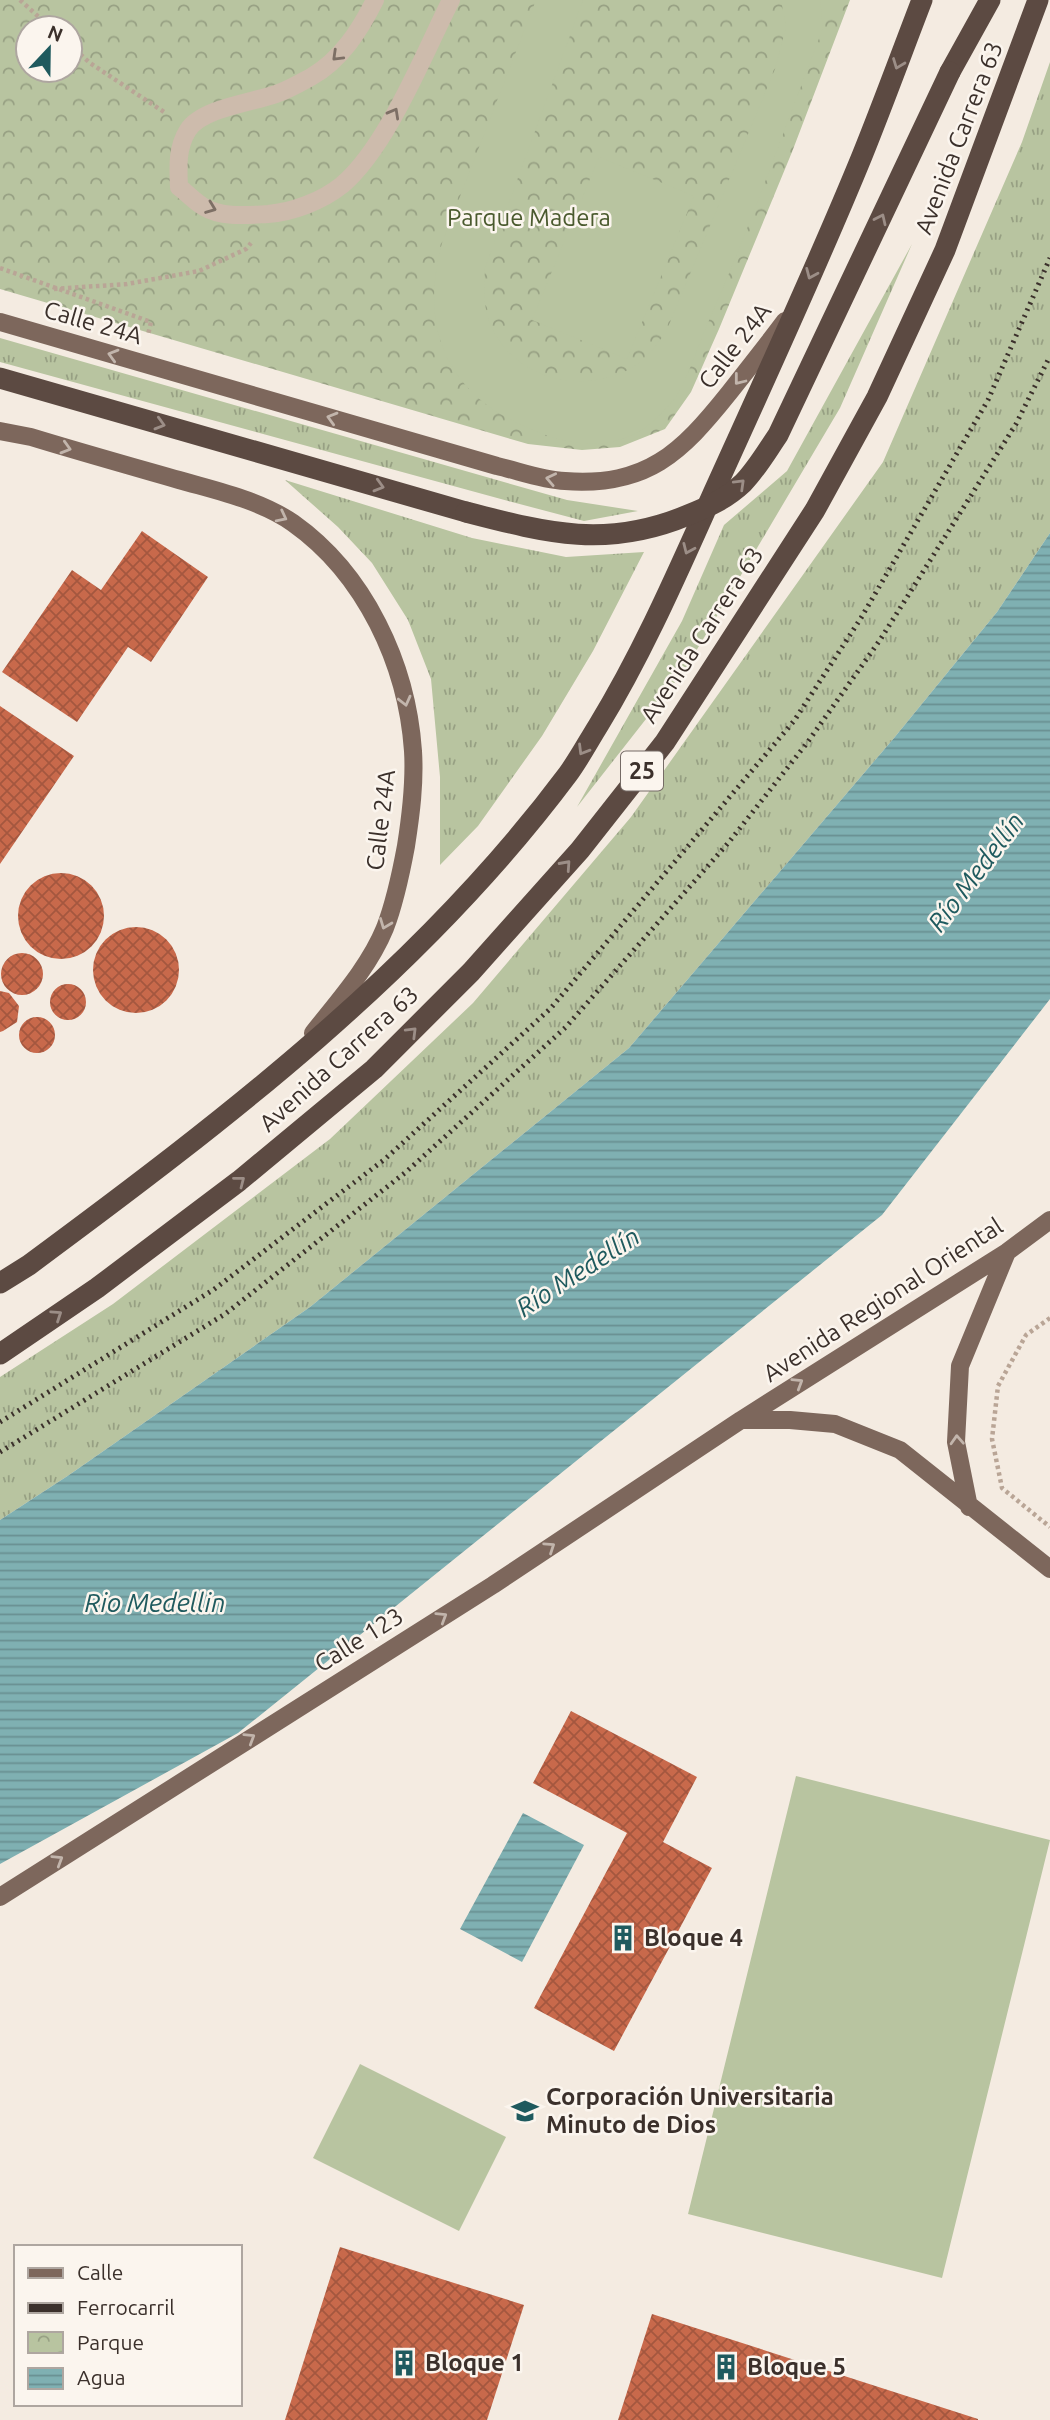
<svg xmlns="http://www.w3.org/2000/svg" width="1050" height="2420" font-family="Ubuntu,sans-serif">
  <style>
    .grass { fill: url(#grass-tufts) }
    .park { fill: url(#park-crowns); fill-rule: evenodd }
    .pitch { fill: #b8c4a0 }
    .water { fill: url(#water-rules) }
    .building { fill: url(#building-cross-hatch) }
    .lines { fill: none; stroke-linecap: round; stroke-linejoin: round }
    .path { stroke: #b9a596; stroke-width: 4.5; stroke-dasharray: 3.5 3.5; stroke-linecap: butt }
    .minor { stroke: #cdbbac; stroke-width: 18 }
    .major { stroke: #7d675c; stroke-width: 18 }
    .highway { stroke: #5c4a42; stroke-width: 21 }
    .rail { stroke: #3b302b; stroke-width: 5; stroke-dasharray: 2 5; stroke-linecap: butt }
    .highway-bridge { stroke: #5c4a42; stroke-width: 21 }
    .oneway { stroke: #7d6f65 }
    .oneway2 { stroke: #9c8e87 }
    .oneway3 { stroke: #c2b5ac }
    .labels { text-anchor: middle; stroke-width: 5; stroke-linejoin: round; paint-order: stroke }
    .shield { fill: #fbf5ee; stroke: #756b66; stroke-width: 2 }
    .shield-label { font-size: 23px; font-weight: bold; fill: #3b302b }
    .street-label { font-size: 24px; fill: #3b302b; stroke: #fbf5ee }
    .park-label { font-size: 24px; fill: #4a5a2e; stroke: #fbf5ee }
    .poi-label { font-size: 24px; font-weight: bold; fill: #3b302b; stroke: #fbf5ee; text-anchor: start }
    .water-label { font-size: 26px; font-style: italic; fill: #1f5a5e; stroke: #fbf5ee }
  </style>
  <defs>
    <pattern id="grass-tufts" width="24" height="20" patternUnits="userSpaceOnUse" patternTransform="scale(1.75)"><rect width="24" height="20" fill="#b8c4a0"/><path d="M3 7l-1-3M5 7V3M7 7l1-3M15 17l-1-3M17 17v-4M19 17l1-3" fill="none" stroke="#97a083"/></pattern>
    <pattern id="park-crowns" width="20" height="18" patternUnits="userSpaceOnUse" patternTransform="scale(1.75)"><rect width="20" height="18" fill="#b8c4a0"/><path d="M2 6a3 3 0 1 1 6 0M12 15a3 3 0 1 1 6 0" fill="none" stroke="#97a083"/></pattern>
    <pattern id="water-rules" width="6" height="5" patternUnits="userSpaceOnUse" patternTransform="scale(1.75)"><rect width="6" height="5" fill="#7fb0b2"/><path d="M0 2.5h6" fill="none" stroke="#699091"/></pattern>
    <pattern id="building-cross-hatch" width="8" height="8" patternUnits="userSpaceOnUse" patternTransform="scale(1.75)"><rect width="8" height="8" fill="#c8694b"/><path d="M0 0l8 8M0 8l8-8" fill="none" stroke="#a4573f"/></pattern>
  </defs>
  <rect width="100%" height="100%" fill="#f4ebe1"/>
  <path class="grass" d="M 1050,62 L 1050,533 L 997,612 L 894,738 L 629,1048 L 310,1307 L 69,1475 L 0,1520 L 0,1377 L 113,1304 L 330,1139 L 473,1003 L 631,817 L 883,462 L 1022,142 Z
    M 912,244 L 840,408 L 686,668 L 577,807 L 682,621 L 724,525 L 787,471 Z
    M 0,338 L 567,500 L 638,511 L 584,521 L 512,502 L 0,362 Z
    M 285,480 L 472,538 L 566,557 L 644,552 L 593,651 L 542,736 L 478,826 L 440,865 L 440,777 L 431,679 L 408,620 L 372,563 L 338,527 Z"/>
  <path class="park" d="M 0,0 L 850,0 L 792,152 L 719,329 L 691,392 L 665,429 L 620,447 L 582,450 L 528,444 L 0,289 ZM 28,28 L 70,28 L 70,70 L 28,70 Z"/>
  <path class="pitch" d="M 536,0 L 583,0 L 485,268 C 484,288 483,308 491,326 C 518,385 594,397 642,361 C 651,353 659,341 666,332 L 775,69 L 786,27 L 781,0 L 820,0 L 823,28 C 785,127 750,228 707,325 C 699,343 686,384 675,398 C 668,407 655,421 645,428 C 606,453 564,445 524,426 C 506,418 490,409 475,395 C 431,353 427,299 442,243 Z
    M 599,157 L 694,196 L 627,359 L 532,320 Z
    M 796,1776 L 1050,1840 L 942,2278 L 688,2214 Z
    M 360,2064 L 506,2137 L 459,2231 L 313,2158 Z"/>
  <path class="water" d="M 1050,533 L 1050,999 L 882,1215 L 238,1733 L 0,1864 L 0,1520 L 69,1475 L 310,1307 L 629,1048 L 894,738 L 997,612 Z
    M 523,1813 L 584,1845 L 522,1962 L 460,1929 Z"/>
  <path class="building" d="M 142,531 L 208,577 L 151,662 L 128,647 L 77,722 L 2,672 L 72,570 L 101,590 Z
    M 0,706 L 74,756 L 0,864 Z
    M18 916a43 43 0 1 1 86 0a43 43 0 1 1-86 0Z
    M93 970a43 43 0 1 1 86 0a43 43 0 1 1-86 0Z
    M1 974a21 21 0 1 1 42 0a21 21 0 1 1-42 0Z
    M50 1002a18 18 0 1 1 36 0a18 18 0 1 1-36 0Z
    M 0,991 L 9,993 L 19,1006 L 17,1022 L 3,1031 L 0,1032 Z
    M19 1035a18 18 0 1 1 36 0a18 18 0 1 1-36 0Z
    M 571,1711 L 697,1777 L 663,1842 L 712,1868 L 614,2051 L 534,2008 L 627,1833 L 533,1783 Z
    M 340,2247 L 524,2305 L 487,2420 L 285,2420 Z
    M 652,2314 L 978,2419 L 978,2420 L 618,2420 Z"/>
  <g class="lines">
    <path class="path" d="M 20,0 L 51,28
      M 70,45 L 90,63 L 164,112
      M 0,268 L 151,322 L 148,335
      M 54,289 L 127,284 L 199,271 L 246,249 L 251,243
      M 1050,1318 L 1026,1335 L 998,1386 L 992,1439 L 1002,1488 L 1050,1527"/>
    <path class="minor" d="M 375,0 C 360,30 341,60 311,77 C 300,83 288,90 276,94 C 254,102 202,108 188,130 C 177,147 178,167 179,187 C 187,193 195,202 204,207 C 222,218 248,215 268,214 C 293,212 322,201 342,185 C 387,147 424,54 451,0"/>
    <path class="major" d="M 0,322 L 497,466 C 519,471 542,480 565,481 C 647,487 681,453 729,393 C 748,369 767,345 785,321
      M 0,431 L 31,437 C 80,452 130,466 179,480 C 217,491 260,500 293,523 C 365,574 407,664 413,751 C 415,783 411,814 406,846 C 401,873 395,902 385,928 C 369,967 339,1000 313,1033
      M 741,1420 L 790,1420 L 835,1424 L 900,1450 L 1050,1569
      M 969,1507 L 956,1442 L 960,1366 L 1007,1252
      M 0,1897 L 493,1585 L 741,1420 L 1007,1252 L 1050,1220"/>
    <path class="highway" d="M 950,72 L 990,0
      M 0,378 L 466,512
      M 0,1283 L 29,1265 C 225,1120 421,971 568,774 C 579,759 588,742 598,726 C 642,654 676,576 711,498 C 762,385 815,271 862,156 C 883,104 902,52 922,0
      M 0,1354 L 97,1288 L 239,1181 L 374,1069 L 471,972 L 580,850 L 665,742 L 815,510 L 877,397 L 945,250 L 1038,0"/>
    <path class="rail" d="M 0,1422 L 213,1290 L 385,1159 L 550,1009 L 794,721 L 861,618 L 988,400 L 1050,258
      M 0,1452 L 225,1314 L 406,1172 L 566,1027 L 729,842 L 807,743 L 880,640 L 1016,424 L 1050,356"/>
    <path class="highway-bridge" d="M 466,512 C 547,533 607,549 688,515 C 708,507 726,499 743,483 C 756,470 767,451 778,435 L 950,72"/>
  </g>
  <defs><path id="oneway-chevron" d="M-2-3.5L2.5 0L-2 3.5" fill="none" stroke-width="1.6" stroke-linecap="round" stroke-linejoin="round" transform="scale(1.75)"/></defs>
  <g class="oneway">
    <use href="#oneway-chevron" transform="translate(337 56) rotate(136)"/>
    <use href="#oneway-chevron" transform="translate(394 113) rotate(-61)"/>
    <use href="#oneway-chevron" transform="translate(211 208) rotate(21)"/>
  </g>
  <g class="oneway2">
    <use href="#oneway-chevron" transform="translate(898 64) rotate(111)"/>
    <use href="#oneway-chevron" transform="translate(881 219) rotate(-65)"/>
    <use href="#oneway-chevron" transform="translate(811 274) rotate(113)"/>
    <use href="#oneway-chevron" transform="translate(160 424) rotate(16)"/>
    <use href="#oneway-chevron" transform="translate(740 484) rotate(-44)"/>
    <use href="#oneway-chevron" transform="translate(379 486) rotate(16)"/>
    <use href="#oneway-chevron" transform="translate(688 549) rotate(114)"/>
    <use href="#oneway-chevron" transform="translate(583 750) rotate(121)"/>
    <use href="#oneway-chevron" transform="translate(566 865) rotate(-48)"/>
    <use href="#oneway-chevron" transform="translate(412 1032) rotate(-45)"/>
    <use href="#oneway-chevron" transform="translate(240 1181) rotate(-38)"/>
    <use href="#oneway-chevron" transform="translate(57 1315) rotate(-34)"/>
  </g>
  <g class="oneway3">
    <use href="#oneway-chevron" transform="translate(113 355) rotate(-164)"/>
    <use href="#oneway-chevron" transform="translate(739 380) rotate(128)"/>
    <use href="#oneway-chevron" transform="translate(332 418) rotate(-164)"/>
    <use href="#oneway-chevron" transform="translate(66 448) rotate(16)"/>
    <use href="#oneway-chevron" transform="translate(551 479) rotate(-168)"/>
    <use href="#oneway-chevron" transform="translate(282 517) rotate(27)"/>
    <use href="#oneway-chevron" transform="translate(405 701) rotate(76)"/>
    <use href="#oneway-chevron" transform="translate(385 924) rotate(111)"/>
    <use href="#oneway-chevron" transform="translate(798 1383) rotate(-32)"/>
    <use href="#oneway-chevron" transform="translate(957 1440) rotate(-93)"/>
    <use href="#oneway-chevron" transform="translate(550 1547) rotate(-34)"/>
    <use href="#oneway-chevron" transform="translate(442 1617) rotate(-32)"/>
    <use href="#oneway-chevron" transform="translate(250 1738) rotate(-32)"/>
    <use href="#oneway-chevron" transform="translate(58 1860) rotate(-32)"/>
  </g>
  <defs>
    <g id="building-bare" transform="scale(2.1)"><path d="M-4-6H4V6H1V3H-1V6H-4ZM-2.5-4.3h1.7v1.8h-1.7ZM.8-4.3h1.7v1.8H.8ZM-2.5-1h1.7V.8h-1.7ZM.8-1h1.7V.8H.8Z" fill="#1f5a5e" stroke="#fbf5ee" stroke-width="2.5" paint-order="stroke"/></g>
    <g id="university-bare" transform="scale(2.1)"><path d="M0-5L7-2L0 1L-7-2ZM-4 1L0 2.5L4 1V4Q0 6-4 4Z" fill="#1f5a5e" stroke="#fbf5ee" stroke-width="2.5" paint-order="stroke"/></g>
  </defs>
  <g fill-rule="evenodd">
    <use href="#building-bare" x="623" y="1938"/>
    <use href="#university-bare" x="525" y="2111"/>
    <use href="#building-bare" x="404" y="2363"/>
    <use href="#building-bare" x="726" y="2367"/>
  </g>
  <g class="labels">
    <rect class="shield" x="621" y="751.5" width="42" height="39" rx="5"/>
    <g class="shield-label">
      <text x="642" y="779">25</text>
    </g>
    <g class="street-label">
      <text transform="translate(959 138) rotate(-69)" y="8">Avenida Carrera 63</text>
      <text transform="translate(93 323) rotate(16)" y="8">Calle 24A</text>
      <text transform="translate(735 346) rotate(-52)" y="8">Calle 24A</text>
      <text transform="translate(702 635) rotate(-57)" y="8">Avenida Carrera 63</text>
      <text transform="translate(381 820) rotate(-83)" y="8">Calle 24A</text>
      <text transform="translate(339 1059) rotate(-42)" y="8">Avenida Carrera 63</text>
      <text transform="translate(883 1300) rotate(-33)" y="8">Avenida Regional Oriental</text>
      <text transform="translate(359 1640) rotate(-32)" y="8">Calle 123</text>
    </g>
    <g class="park-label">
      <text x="529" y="226">Parque Madera</text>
    </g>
    <g class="poi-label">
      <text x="644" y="1946">Bloque 4</text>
      <text x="546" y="2105">Corporación Universitaria<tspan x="546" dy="28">Minuto de Dios</tspan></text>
      <text x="425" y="2371">Bloque 1</text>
      <text x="747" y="2375">Bloque 5</text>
    </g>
    <g class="water-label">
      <text transform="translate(976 872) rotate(-53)" y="9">Río Medellín</text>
      <text transform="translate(578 1272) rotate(-33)" y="9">Río Medellín</text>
      <text x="155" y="1612">Rio Medellin</text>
    </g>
  </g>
  <rect x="14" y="2245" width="228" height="161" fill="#fbf5ee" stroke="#aea6a0" stroke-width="2"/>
  <rect x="28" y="2268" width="35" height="10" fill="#7d675c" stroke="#aea6a0" stroke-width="2"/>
  <text x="77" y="2280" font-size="21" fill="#3b302b">Calle</text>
  <rect x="28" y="2303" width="35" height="10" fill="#3b302b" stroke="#aea6a0" stroke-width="2"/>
  <text x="77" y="2315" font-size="21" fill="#3b302b">Ferrocarril</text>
  <rect x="28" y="2332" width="35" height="21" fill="url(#park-crowns)" stroke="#aea6a0" stroke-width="2"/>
  <text x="77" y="2350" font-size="21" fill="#3b302b">Parque</text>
  <rect x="28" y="2368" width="35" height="21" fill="url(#water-rules)" stroke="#aea6a0" stroke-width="2"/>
  <text x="77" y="2385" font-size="21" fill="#3b302b">Agua</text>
  <g transform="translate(49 49) rotate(22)"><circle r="33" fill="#fbf5ee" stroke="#aea6a0" stroke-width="2"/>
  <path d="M0-5L12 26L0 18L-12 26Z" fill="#1f5a5e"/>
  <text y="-10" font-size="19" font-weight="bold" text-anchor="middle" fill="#3b302b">N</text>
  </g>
</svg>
